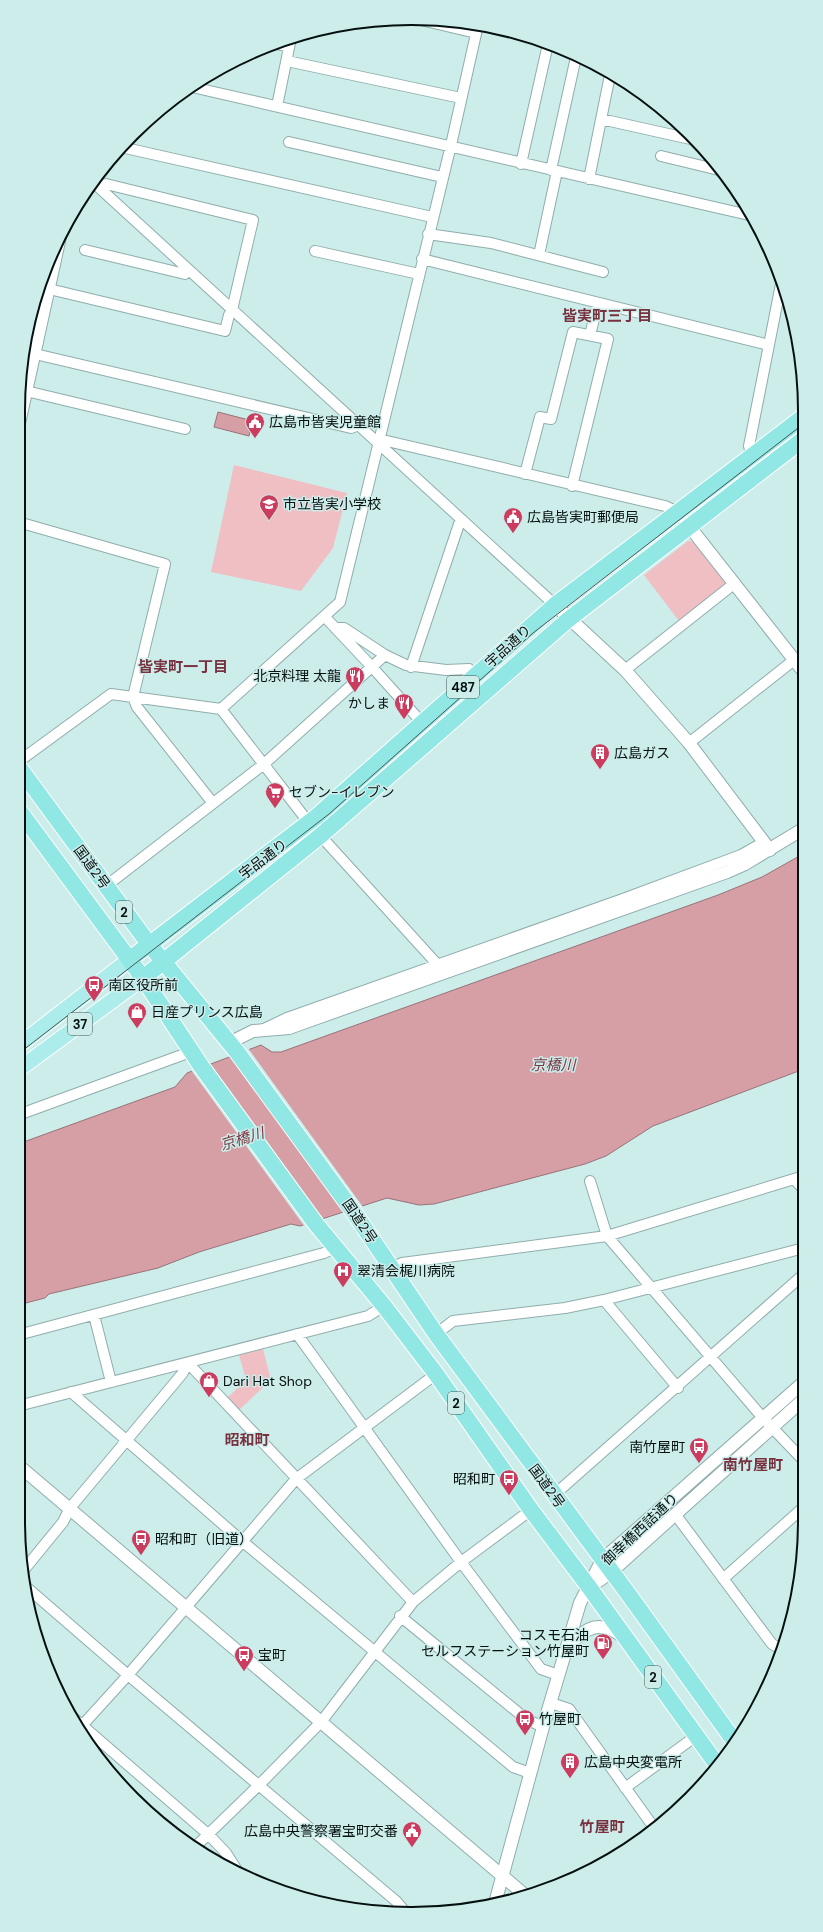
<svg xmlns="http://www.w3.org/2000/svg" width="823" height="1932" font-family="'DM Sans','Noto Sans JP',sans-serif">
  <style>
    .green { fill: #f0bfc4 }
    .water { fill: #d69ea5; stroke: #977378 }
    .pier { fill: #cdedeb }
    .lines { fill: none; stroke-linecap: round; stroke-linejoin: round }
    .minor-casing { stroke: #8fadac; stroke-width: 12 }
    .tertiary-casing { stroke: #8fadac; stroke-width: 14 }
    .primary-casing { stroke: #fff; stroke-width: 17 }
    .trunk-casing { stroke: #fff; stroke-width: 18 }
    .minor { stroke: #fff; stroke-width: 10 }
    .tertiary { stroke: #fff; stroke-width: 12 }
    .primary { stroke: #acedeb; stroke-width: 15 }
    .trunk { stroke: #90e7e4; stroke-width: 16 }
    .tram { stroke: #475958; stroke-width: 1 }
    .labels { text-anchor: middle; stroke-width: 3; stroke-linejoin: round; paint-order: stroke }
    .shield { fill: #cdedeb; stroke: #415252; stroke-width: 1 }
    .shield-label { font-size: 13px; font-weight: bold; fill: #051010 }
    .poi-label { font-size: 14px; fill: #051010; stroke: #cdedeb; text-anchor: start }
    .street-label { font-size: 14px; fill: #051010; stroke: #cdedeb }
    .neighbourhood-label { font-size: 15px; font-weight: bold; fill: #78313e; stroke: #cdedeb }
    .water-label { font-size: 15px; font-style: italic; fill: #7c3743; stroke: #cdedeb }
    .rim { fill: none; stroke: #051010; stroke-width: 2 }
  </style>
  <rect width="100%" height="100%" fill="#cdedeb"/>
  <path class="green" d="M 234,465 L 347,493 L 333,548 L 301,591 L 211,572 Z
    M 688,541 L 696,542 L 726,580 L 724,586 L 679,621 L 644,575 Z
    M 263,1349 L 271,1380 L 239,1410 L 227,1398 L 246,1380 L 239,1355 Z"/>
  <path class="water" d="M 218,412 L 253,421 L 249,436 L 214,427 Z
    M 803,854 L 804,1069 L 653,1126 L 606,1156 L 585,1164 L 434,1204 L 419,1205 L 387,1198 L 300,1226 L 291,1224 L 199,1252 L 158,1268 L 49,1294 L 45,1298 L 18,1305 L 18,1144 L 175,1087 L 187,1073 L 261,1045 L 272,1052 L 281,1052 L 718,895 L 762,877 Z"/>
  <path class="pier" d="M 248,1048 L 363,1207 L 345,1214 L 230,1055 Z
    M 210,1063 L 325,1221 L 305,1227 L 191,1070 Z"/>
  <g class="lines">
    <g class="minor-casing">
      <path id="minor" d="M 421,20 L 476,33
        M 277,44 L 289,47
        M 287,61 L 461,98
        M 192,87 L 749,215
        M 277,106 L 291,38
        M 601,119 L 695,140
        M 289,142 L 442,177
        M 121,147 L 432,217
        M 661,156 L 723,171
        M 521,164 L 548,44
        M 551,170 L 576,57
        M 589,179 L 610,75
        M 94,183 L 555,605
        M 428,234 L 491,243 L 603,272
        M 85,250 L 185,274 L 188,270
        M 315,251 L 419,274
        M 539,255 L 557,171
        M 422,259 L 769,345
        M 49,289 L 225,331 L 229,315 L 232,310 L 253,220 L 106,184 L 99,187
        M 590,335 L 598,303
        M 25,339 L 38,342
        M 35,354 L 351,428 L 359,425
        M 26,391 L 185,429
        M 379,442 L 387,441 L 665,506 L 678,512
        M 752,457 L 749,446 L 781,284
        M 525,474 L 540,417 L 551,419 L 573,332 L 608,339 L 572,486
        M 18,522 L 165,564 L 133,697 L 137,707 L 212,802
        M 325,617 L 372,667 L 434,736
        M 335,628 L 344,628 L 385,655 L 406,665 L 446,670 L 469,669 L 476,675
        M 411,667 L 459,524 L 462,520
        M 625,670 L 735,583
        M 221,709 L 309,823 L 437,964
        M 689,743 L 794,660
        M 18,762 L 111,694 L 221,709 L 340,602 L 451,145 L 478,25
        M 106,886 L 264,764 L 385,655
        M 264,1029 L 287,1018 L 623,899 L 741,855 L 764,842
        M 18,1115 L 193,1051
        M 795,1180 L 804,1190
        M 590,1181 L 607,1236 L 763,1418 L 805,1462
        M 391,1268 L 402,1263 L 607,1236 L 804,1176
        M 604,1300 L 678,1388
        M 94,1315 L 111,1382
        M 297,1334 L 461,1562 L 541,1669 L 558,1675
        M 436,1334 L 453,1321 L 565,1308 L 604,1300 L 804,1248
        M 18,1335 L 324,1253 L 334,1248
        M 71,1392 L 242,1541 L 513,1767 L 530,1773
        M 18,1406 L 368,1316 L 384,1306
        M 554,1495 L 804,1274
        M 675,1514 L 772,1644 L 783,1650
        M 23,1571 L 63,1522 L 70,1508 L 182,1374 L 188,1363 L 413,1602
        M 723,1579 L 805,1506
        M 24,1585 L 128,1675 L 396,1901 L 402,1908 L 402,1913
        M 400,1616 L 526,1719 L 543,1727
        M 551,1703 L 569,1709 L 655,1829
        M 69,1714 L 209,1835 L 226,1853 L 238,1872
        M 79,1729 L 128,1675 L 296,1479 L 436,1374
        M 625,1788 L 696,1736
        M 195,1847 L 259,1785 L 321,1722 L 413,1602 L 461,1562 L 531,1510"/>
    </g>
    <g class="tertiary-casing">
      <path id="tertiary" d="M 18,428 L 60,237
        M 678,512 L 803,671
        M 555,605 L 625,670 L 689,743 L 770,850
        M 229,1043 L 253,1031 L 289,1028 L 727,872 L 745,864 L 803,829
        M 18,1465 L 526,1896
        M 590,1587 L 611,1572 L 805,1398
        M 569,1646 C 585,1627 601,1619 623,1637
        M 495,1903 L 543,1727 L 580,1603 L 602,1560 L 805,1381"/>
    </g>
    <g class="primary-casing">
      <path id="primary" d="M 18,1046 L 129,960
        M 18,1070 L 143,978"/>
    </g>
    <g class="trunk-casing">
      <path id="trunk" d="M 18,766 L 149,944 L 237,1052 L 353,1211 L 436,1334 L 629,1595 L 735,1742
        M 18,809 L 143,978 L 201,1066 L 316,1224 L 384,1306 L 436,1374 L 531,1510 L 589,1587 L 718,1766
        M 129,960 L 316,817 L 555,605 L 802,418
        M 143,978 L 320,836 L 569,619 L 802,440"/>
    </g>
    <use href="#minor" class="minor"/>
    <use href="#tertiary" class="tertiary"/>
    <use href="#primary" class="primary"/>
    <use href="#trunk" class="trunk"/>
    <path class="tram" d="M 18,1054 L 329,814 L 533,633 L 802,425"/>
  </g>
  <defs>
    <g id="civic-pin" transform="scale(1)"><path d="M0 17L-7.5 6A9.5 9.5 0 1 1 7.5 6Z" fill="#cc3c5e" stroke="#cdedeb"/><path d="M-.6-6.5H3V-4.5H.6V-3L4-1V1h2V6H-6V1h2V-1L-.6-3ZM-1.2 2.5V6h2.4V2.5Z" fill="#fff"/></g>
    <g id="school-pin" transform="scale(1)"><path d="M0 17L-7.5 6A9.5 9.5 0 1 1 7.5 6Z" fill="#cc3c5e" stroke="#cdedeb"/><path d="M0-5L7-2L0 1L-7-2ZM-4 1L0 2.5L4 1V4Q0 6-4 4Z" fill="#fff"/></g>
    <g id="restaurant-pin" transform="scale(1)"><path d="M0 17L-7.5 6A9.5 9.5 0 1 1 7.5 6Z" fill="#cc3c5e" stroke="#cdedeb"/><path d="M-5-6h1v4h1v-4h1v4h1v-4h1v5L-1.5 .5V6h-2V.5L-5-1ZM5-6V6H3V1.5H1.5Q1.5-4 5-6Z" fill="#fff"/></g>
    <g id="building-pin" transform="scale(1)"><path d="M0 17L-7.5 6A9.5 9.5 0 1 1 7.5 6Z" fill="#cc3c5e" stroke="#cdedeb"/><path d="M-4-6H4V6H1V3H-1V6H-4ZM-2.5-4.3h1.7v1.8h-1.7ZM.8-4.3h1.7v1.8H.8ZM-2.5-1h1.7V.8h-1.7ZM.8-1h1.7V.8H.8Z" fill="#fff"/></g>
    <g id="supermarket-pin" transform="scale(1)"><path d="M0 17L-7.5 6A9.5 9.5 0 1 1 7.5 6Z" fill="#cc3c5e" stroke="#cdedeb"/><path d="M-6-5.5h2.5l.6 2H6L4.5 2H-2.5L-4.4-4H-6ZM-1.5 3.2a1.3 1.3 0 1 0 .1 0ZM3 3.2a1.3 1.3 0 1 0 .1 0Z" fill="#fff"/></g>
    <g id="bus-pin" transform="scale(1)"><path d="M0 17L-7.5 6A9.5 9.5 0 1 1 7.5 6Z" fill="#cc3c5e" stroke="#cdedeb"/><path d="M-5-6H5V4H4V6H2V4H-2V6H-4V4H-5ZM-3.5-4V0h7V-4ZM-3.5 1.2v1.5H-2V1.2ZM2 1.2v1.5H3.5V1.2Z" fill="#fff"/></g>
    <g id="shop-pin" transform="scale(1)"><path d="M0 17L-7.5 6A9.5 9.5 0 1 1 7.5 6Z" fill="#cc3c5e" stroke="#cdedeb"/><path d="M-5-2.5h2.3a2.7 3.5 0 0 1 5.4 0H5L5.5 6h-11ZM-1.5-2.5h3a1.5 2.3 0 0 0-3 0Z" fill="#fff"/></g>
    <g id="hospital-pin" transform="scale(1)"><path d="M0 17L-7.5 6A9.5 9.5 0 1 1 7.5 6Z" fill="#cc3c5e" stroke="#cdedeb"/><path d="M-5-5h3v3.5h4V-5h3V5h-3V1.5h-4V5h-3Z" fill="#fff"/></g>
    <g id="fuel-pin" transform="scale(1)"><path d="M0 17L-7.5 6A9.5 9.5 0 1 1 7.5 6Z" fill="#cc3c5e" stroke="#cdedeb"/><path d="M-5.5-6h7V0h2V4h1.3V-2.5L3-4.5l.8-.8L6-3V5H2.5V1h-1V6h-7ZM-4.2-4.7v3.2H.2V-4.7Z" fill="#fff"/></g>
  </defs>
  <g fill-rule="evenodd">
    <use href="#civic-pin" x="255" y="422"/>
    <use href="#school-pin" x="269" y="504"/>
    <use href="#civic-pin" x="513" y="517"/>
    <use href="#restaurant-pin" x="355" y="676"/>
    <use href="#restaurant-pin" x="404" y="703"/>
    <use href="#building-pin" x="600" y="753"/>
    <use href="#supermarket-pin" x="275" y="792"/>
    <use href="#bus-pin" x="94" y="985"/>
    <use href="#shop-pin" x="137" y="1012"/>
    <use href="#hospital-pin" x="343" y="1271"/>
    <use href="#shop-pin" x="209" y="1381"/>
    <use href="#bus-pin" x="699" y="1447"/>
    <use href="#bus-pin" x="509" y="1479"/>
    <use href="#bus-pin" x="141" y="1539"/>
    <use href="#fuel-pin" x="603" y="1643"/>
    <use href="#bus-pin" x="244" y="1655"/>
    <use href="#bus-pin" x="525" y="1719"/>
    <use href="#building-pin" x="570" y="1762"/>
    <use href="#civic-pin" x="412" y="1831"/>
  </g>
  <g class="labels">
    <g class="shield">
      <rect x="447" y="676" width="32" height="22" rx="3"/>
      <rect x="116" y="901" width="16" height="22" rx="3"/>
      <rect x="68" y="1013" width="24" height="22" rx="3"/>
      <rect x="448" y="1392" width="16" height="22" rx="3"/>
      <rect x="645" y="1666" width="16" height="22" rx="3"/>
    </g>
    <g class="shield-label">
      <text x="463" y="692">487</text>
      <text x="124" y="917">2</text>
      <text x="80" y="1029">37</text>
      <text x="456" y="1408">2</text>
      <text x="653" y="1682">2</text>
    </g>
    <g class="poi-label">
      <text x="269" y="427">広島市皆実児童館</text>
      <text x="283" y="509">市立皆実小学校</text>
      <text x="527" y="522">広島皆実町郵便局</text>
      <text x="341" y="681" text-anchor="end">北京料理 太龍</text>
      <text x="390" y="708" text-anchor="end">かしま</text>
      <text x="614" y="758">広島ガス</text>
      <text x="289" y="797">セブン-イレブン</text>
      <text x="108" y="990">南区役所前</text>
      <text x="151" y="1017">日産プリンス広島</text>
      <text x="357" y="1276">翠清会梶川病院</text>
      <text x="223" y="1386">Dari Hat Shop</text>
      <text x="685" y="1452" text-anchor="end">南竹屋町</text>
      <text x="495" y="1484" text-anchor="end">昭和町</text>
      <text x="155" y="1544">昭和町（旧道）</text>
      <text x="589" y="1640" text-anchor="end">コスモ石油<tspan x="589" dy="16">セルフステーション竹屋町</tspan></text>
      <text x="258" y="1660">宝町</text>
      <text x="539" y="1724">竹屋町</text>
      <text x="584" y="1767">広島中央変電所</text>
      <text x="398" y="1836" text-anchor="end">広島中央警察署宝町交番</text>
    </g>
    <g class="street-label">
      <text transform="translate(508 646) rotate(-42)" y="5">宇品通り</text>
      <text transform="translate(263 859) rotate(-37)" y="5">宇品通り</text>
      <text transform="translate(92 867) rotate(54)" y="5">国道2号</text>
      <text transform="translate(360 1221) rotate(56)" y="5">国道2号</text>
      <text transform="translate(547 1486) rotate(54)" y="5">国道2号</text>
      <text transform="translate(640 1529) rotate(-43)" y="5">御幸橋西詰通り</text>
    </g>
    <g class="neighbourhood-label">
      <text x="607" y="321">皆実町三丁目</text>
      <text x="183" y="672">皆実町一丁目</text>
      <text x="247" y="1445">昭和町</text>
      <text x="753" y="1470">南竹屋町</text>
      <text x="602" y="1832">竹屋町</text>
    </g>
    <g class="water-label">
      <text x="553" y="1070">京橋川</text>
      <text transform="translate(242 1139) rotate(-17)" y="5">京橋川</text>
    </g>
  </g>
  <path d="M0 0H823V1932H0ZM411 25H412A386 386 0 0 1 798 411V1521A386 386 0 0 1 412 1907H411A386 386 0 0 1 25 1521V411A386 386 0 0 1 411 25Z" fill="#cdedeb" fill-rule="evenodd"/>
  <path class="rim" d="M411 25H412A386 386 0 0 1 798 411V1521A386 386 0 0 1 412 1907H411A386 386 0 0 1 25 1521V411A386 386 0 0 1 411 25Z"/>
</svg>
